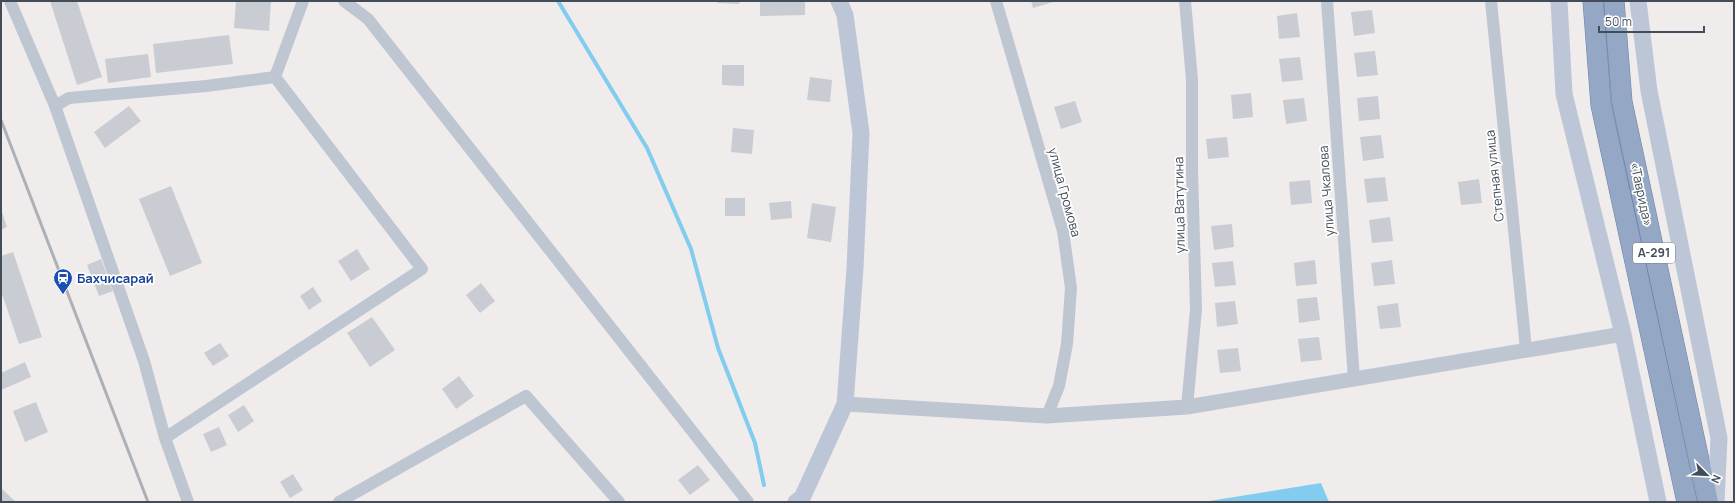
<svg xmlns="http://www.w3.org/2000/svg" width="1735" height="503" font-family="Manrope,sans-serif">
  <style>
    .water { fill: #81ccef }
    .lines { fill: none; stroke-linecap: round; stroke-linejoin: round }
    .stream { stroke: #81ccef; stroke-width: 4 }
    .building { fill: #caccd4 }
    .trunk-casing { stroke: #6c82a9; stroke-width: 21 }
    .minor { stroke: #bec6d2; stroke-width: 12 }
    .tertiary { stroke: #bec6d2; stroke-width: 15 }
    .secondary { stroke: #bdc6d6; stroke-width: 17 }
    .trunk { stroke: #94a7c4; stroke-width: 20 }
    .rail { stroke: #adb0b6; stroke-width: 3 }
    .labels { text-anchor: middle; stroke-width: 3.5; stroke-linejoin: round; paint-order: stroke }
    .shield { fill: #fff; stroke: #7b828b; stroke-width: 1 }
    .shield-label { font-size: 12px; font-weight: bold; fill: #434c59 }
    .street-label { font-size: 13px; fill: #434c59; stroke: #fff }
    .transit-label { font-size: 13px; font-weight: bold; fill: #164399; stroke: #fff; text-anchor: start }
  </style>
  <rect width="100%" height="100%" fill="#efeceb"/>
  <path class="water" d="M 1321,483 L 1329,502 L 1203,502 Z"/>
  <g class="lines">
    <path class="stream" d="M 558,1 L 647,148 L 691,249 L 718,348 L 755,443 L 764,485"/>
  </g>
  <path class="building" d="M 50,1 L 77,1 L 102,77 L 77,85 Z
    M 236,1 L 271,1 L 269,31 L 234,28 Z
    M 718,1 L 740,1 L 739,4 L 717,3 Z
    M 760,1 L 805,1 L 805,15 L 760,16 Z
    M 1031,1 L 1057,1 L 1033,8 Z
    M 1372,10 L 1375,33 L 1354,36 L 1351,12 Z
    M 1297,13 L 1300,37 L 1279,39 L 1277,16 Z
    M 229,35 L 233,64 L 156,73 L 153,44 Z
    M 1375,51 L 1378,75 L 1357,77 L 1354,53 Z
    M 148,54 L 151,77 L 108,83 L 105,59 Z
    M 1300,57 L 1303,80 L 1282,82 L 1279,59 Z
    M 722,65 L 744,65 L 744,86 L 722,85 Z
    M 810,77 L 832,80 L 830,102 L 807,100 Z
    M 1251,93 L 1253,117 L 1233,119 L 1231,95 Z
    M 1378,96 L 1380,119 L 1359,121 L 1357,98 Z
    M 1304,98 L 1307,121 L 1286,124 L 1283,100 Z
    M 1075,101 L 1082,122 L 1061,129 L 1054,107 Z
    M 129,106 L 141,121 L 105,148 L 94,132 Z
    M 733,128 L 754,130 L 752,154 L 731,152 Z
    M 1381,135 L 1384,158 L 1363,161 L 1360,137 Z
    M 1227,137 L 1229,157 L 1208,159 L 1206,139 Z
    M 1385,177 L 1388,201 L 1367,203 L 1364,179 Z
    M 1479,179 L 1482,203 L 1461,205 L 1458,182 Z
    M 1310,180 L 1312,203 L 1291,205 L 1289,182 Z
    M 171,186 L 202,263 L 170,276 L 139,199 Z
    M 725,198 L 745,198 L 745,216 L 725,216 Z
    M 791,201 L 792,218 L 771,220 L 769,203 Z
    M 812,203 L 836,207 L 831,242 L 807,238 Z
    M 2,212 L 7,227 L 1,230 L 1,213 Z
    M 1390,217 L 1393,241 L 1372,243 L 1369,220 Z
    M 1232,224 L 1234,247 L 1214,250 L 1211,226 Z
    M 357,249 L 370,269 L 351,281 L 338,261 Z
    M 13,252 L 42,337 L 19,344 L 1,291 L 1,256 Z
    M 101,259 L 113,291 L 99,296 L 87,265 Z
    M 1315,260 L 1317,284 L 1296,286 L 1294,263 Z
    M 1392,260 L 1395,284 L 1374,286 L 1371,263 Z
    M 1233,261 L 1236,285 L 1215,287 L 1212,263 Z
    M 481,283 L 495,301 L 480,313 L 466,295 Z
    M 313,287 L 322,301 L 309,310 L 300,296 Z
    M 1317,297 L 1320,320 L 1299,323 L 1297,299 Z
    M 1235,301 L 1238,324 L 1217,327 L 1215,303 Z
    M 1398,303 L 1401,327 L 1380,329 L 1377,306 Z
    M 372,317 L 395,350 L 370,367 L 347,333 Z
    M 1319,337 L 1322,360 L 1301,362 L 1298,339 Z
    M 220,343 L 229,356 L 213,366 L 204,353 Z
    M 1238,348 L 1241,371 L 1220,373 L 1217,350 Z
    M 25,362 L 31,377 L 1,390 L 1,373 Z
    M 459,376 L 474,396 L 456,409 L 442,389 Z
    M 36,402 L 48,432 L 25,442 L 13,411 Z
    M 244,405 L 254,421 L 238,432 L 228,415 Z
    M 219,427 L 227,445 L 211,452 L 203,434 Z
    M 698,465 L 710,480 L 690,495 L 678,480 Z
    M 293,474 L 303,490 L 290,498 L 280,482 Z
    M 1,488 L 16,502 L 1,502 Z"/>
  <g class="lines">
    <g class="trunk-casing">
      <path id="trunk" d="M 1593,1 L 1601,105 L 1687,502
        M 1614,1 L 1622,102 L 1708,502"/>
    </g>
    <path class="minor" d="M 10,1 L 55,106
      M 344,1 L 368,19 L 748,502
      M 996,1 L 1063,231 L 1071,288 L 1067,344 L 1059,386 L 1047,416
      M 1185,1 L 1192,80 L 1192,170 L 1196,309 L 1187,407
      M 1327,1 L 1354,379
      M 1491,1 L 1526,349
      M 165,438 L 422,269 L 275,77 L 303,1
      M 188,502 L 165,438 L 144,361 L 55,106 L 69,98 L 206,86 L 275,77
      M 339,502 L 526,396 L 619,502"/>
    <path class="tertiary" d="M 845,404 L 1047,416 L 1187,407 L 1623,334"/>
    <path class="secondary" d="M 1559,1 L 1564,94 L 1623,334 L 1658,502
      M 1638,1 L 1649,91 L 1719,438 L 1716,502
      M 796,502 L 802,498 L 845,404 L 855,268 L 861,133 L 845,15 L 839,1"/>
    <use href="#trunk" class="trunk"/>
    <path class="rail" d="M 1,120 L 148,502"/>
  </g>
  <defs>
    <g id="station-pin" transform="scale(1)"><path d="M0 17L-7.5 6A9.5 9.5 0 1 1 7.5 6Z" fill="#1a4fb4" stroke="#fff"/><path d="M-3-6H3Q5-6 5-4V2Q5 4 3 4L4.5 6H3L1.5 4h-3L-3 6H-4.5L-3 4Q-5 4-5 2V-4Q-5-6-3-6ZM-3.5-4v3h7v-3ZM-3.5 1v1.5H-2V1ZM2 1v1.5H3.5V1Z" fill="#fff"/></g>
  </defs>
  <g fill-rule="evenodd">
    <use href="#station-pin" x="63" y="278"/>
  </g>
  <g class="labels">
    <rect class="shield" x="1633" y="243" width="42" height="20" rx="3"/>
    <g class="shield-label">
      <text x="1654" y="257">А-291</text>
    </g>
    <g class="street-label">
      <text transform="translate(1494 176) rotate(-96)" y="5">Степная улица</text>
      <text transform="translate(1326 191) rotate(-94)" y="5">улица Чкалова</text>
      <text transform="translate(1065 192) rotate(75)" y="5">улица Громова</text>
      <text transform="translate(1642 194) rotate(78)" y="5">«Таврида»</text>
      <text transform="translate(1179 205) rotate(-91)" y="5">улица Ватутина</text>
    </g>
    <g class="transit-label">
      <text x="77" y="283">Бахчисарай</text>
    </g>
  </g>
  <rect width="1735" height="503" fill="none" stroke="#434c59" stroke-width="4"/>
  <g transform="translate(1707 475) rotate(114)" stroke="#ffffff" stroke-width="3" paint-order="stroke">
  <path d="M0-3L7 15L0 10L-7 15Z" fill="#434c59"/>
  <text y="-6" font-size="11" font-weight="bold" text-anchor="middle" fill="#434c59">N</text>
  </g>
  <path d="M1599 26v6h105v-6" fill="none" stroke="#434c59" stroke-width="2"/>
  <text x="1605" y="26" font-size="12" fill="#434c59" stroke="#ffffff" stroke-width="3" paint-order="stroke">50 m</text>
</svg>
